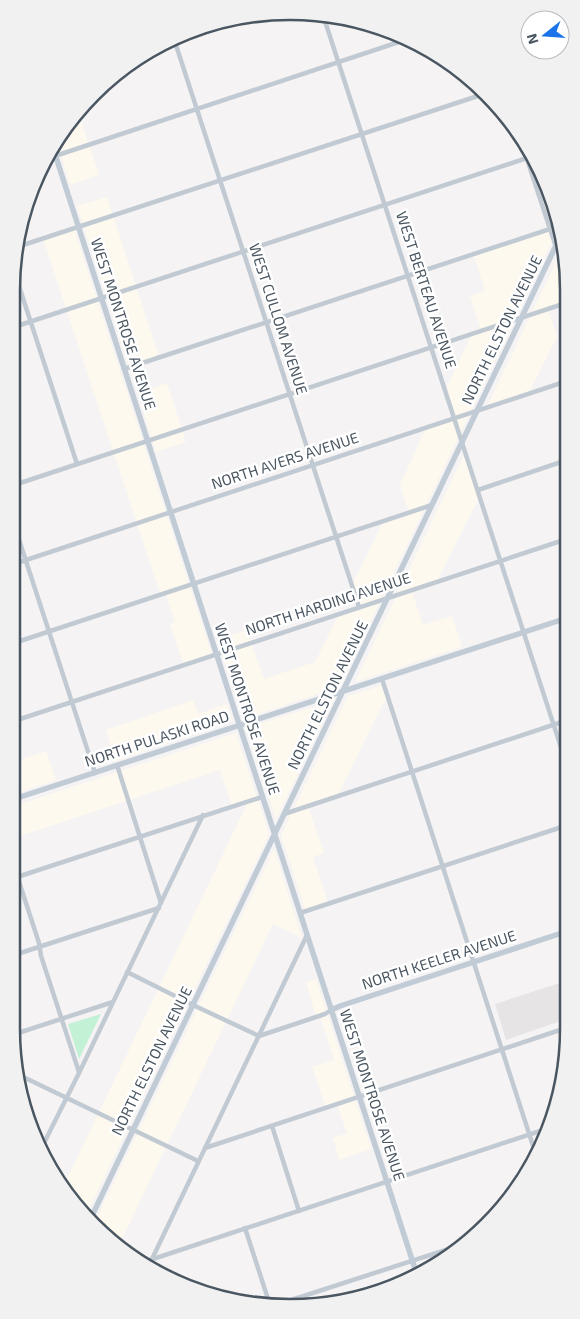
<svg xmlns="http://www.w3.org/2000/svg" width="580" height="1319" font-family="'Exo 2',sans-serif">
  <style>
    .commercial { fill: #fdf9ef }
    .education { fill: #e6e4e5 }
    .green { fill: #c3f1d5 }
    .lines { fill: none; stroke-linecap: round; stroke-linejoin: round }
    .street { stroke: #c1cad2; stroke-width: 4.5 }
    .secondary { stroke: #c1cbd6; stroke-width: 5.5 }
    .labels { text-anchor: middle; stroke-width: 5; stroke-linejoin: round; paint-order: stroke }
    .street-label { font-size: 15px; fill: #4a5661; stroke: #fff }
    .rim { fill: none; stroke: #4a5661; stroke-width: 2.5 }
  </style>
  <rect width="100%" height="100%" fill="#f5f3f3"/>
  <path class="commercial" d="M 79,114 L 99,175 L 70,185 L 58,146 Z
    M 546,180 L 559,227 L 339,687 L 243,719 L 217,640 L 247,630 L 264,679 L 315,662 L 339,614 L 359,608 L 352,585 L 383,522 L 409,513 L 400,485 L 426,428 L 455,419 L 446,389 L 472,334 L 481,331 L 470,296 L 485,291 L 474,255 L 551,230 L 539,194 Z
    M 107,197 L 159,357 L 129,367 L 77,206 Z
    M 74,229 L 212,655 L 183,664 L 170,624 L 175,622 L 165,592 L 160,593 L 43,239 Z
    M 564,245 L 566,253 L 566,302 L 548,309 L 557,337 L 529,393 L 487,407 Z
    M 167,383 L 186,442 L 156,452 L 138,394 Z
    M 465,453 L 479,498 L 437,581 L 411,589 L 423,625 L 452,616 L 462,647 L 355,682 Z
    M 383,685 L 387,696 L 338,795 L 308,806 L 324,853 L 313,857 L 329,905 L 306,912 L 281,835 L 348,696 Z
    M 193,700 L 198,714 L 227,704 L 233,721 L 116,761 L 106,730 Z
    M 333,701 L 276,819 L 246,728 Z
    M 236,733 L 269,834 L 85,1217 L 80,1213 L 64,1185 L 248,802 L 232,807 L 220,770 L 11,839 L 11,807 Z
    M 46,751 L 56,780 L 11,795 L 11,763 Z
    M 274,849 L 302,938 L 273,924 L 119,1245 L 94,1224 Z
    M 316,979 L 371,1149 L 339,1160 L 333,1138 L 347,1133 L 337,1104 L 326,1108 L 312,1067 L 334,1060 L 320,1016 L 316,1016 L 306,982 Z"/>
  <path class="education" d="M 569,980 L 569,1018 L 506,1040 L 495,1004 Z"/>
  <path class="green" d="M 101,1014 L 79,1059 L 68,1024 Z"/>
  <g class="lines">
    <path class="street" d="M 324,18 L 568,769
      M 175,38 L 204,28
      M 174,39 L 359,607
      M 519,135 L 556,247
      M 49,158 L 408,39
      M 20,246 L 484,94
      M 19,286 L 77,464
      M 11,328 L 527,158
      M 124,369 L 559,226
      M 11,486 L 566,303
      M 478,490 L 567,460
      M 11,515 L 95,773
      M 11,565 L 567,381
      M 11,644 L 432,505
      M 382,679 L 536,1155
      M 11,722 L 567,539
      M 117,765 L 161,903
      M 284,814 L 568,720
      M 11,857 L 39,943 L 41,956 L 79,1072
      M 11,879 L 262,797
      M 300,913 L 568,825
      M 11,956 L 159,908
      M 127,972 L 193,1005 L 259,1036 L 325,1014 L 331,1010
      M 12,1035 L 113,1002
      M 19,1075 L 198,1161
      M 272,1126 L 299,1211
      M 42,1147 L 79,1073 L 203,815
      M 205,1148 L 569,1027
      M 245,1228 L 269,1302
      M 152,1259 L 307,935
      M 141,1263 L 549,1128
      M 285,1302 L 461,1245"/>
    <path class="secondary" d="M 54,151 L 417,1275
      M 11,800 L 567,618
      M 331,1010 L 340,1006 L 568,931
      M 90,1220 L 561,235"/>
  </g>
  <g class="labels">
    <g class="street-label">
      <text transform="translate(426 290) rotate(72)" y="5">WEST BERTEAU AVENUE</text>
      <text transform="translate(278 319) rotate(72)" y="5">WEST CULLOM AVENUE</text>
      <text transform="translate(123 324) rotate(72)" y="5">WEST MONTROSE AVENUE</text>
      <text transform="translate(502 330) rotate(-64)" y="5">NORTH ELSTON AVENUE</text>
      <text transform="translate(285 461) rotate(-18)" y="5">NORTH AVERS AVENUE</text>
      <text transform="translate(328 604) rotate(-18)" y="5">NORTH HARDING AVENUE</text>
      <text transform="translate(328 695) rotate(-64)" y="5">NORTH ELSTON AVENUE</text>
      <text transform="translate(247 709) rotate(72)" y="5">WEST MONTROSE AVENUE</text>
      <text transform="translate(157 739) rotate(-18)" y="5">NORTH PULASKI ROAD</text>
      <text transform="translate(439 960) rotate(-18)" y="5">NORTH KEELER AVENUE</text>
      <text transform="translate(152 1061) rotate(-64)" y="5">NORTH ELSTON AVENUE</text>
      <text transform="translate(372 1095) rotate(72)" y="5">WEST MONTROSE AVENUE</text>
    </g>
  </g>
  <path d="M0 0H580V1319H0ZM290 20H290A270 270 0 0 1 560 290V1029A270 270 0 0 1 290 1299H290A270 270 0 0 1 20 1029V290A270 270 0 0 1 290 20Z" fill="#f1f1f2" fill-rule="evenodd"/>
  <path class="rim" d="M290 20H290A270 270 0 0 1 560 290V1029A270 270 0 0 1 290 1299H290A270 270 0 0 1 20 1029V290A270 270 0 0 1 290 20Z"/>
  <g transform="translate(545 35) rotate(253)"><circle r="24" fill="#ffffff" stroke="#b7bbc0"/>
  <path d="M0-4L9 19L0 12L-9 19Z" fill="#1a73e8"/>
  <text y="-8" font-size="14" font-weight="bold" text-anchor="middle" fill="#4a5661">N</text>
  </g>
</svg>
